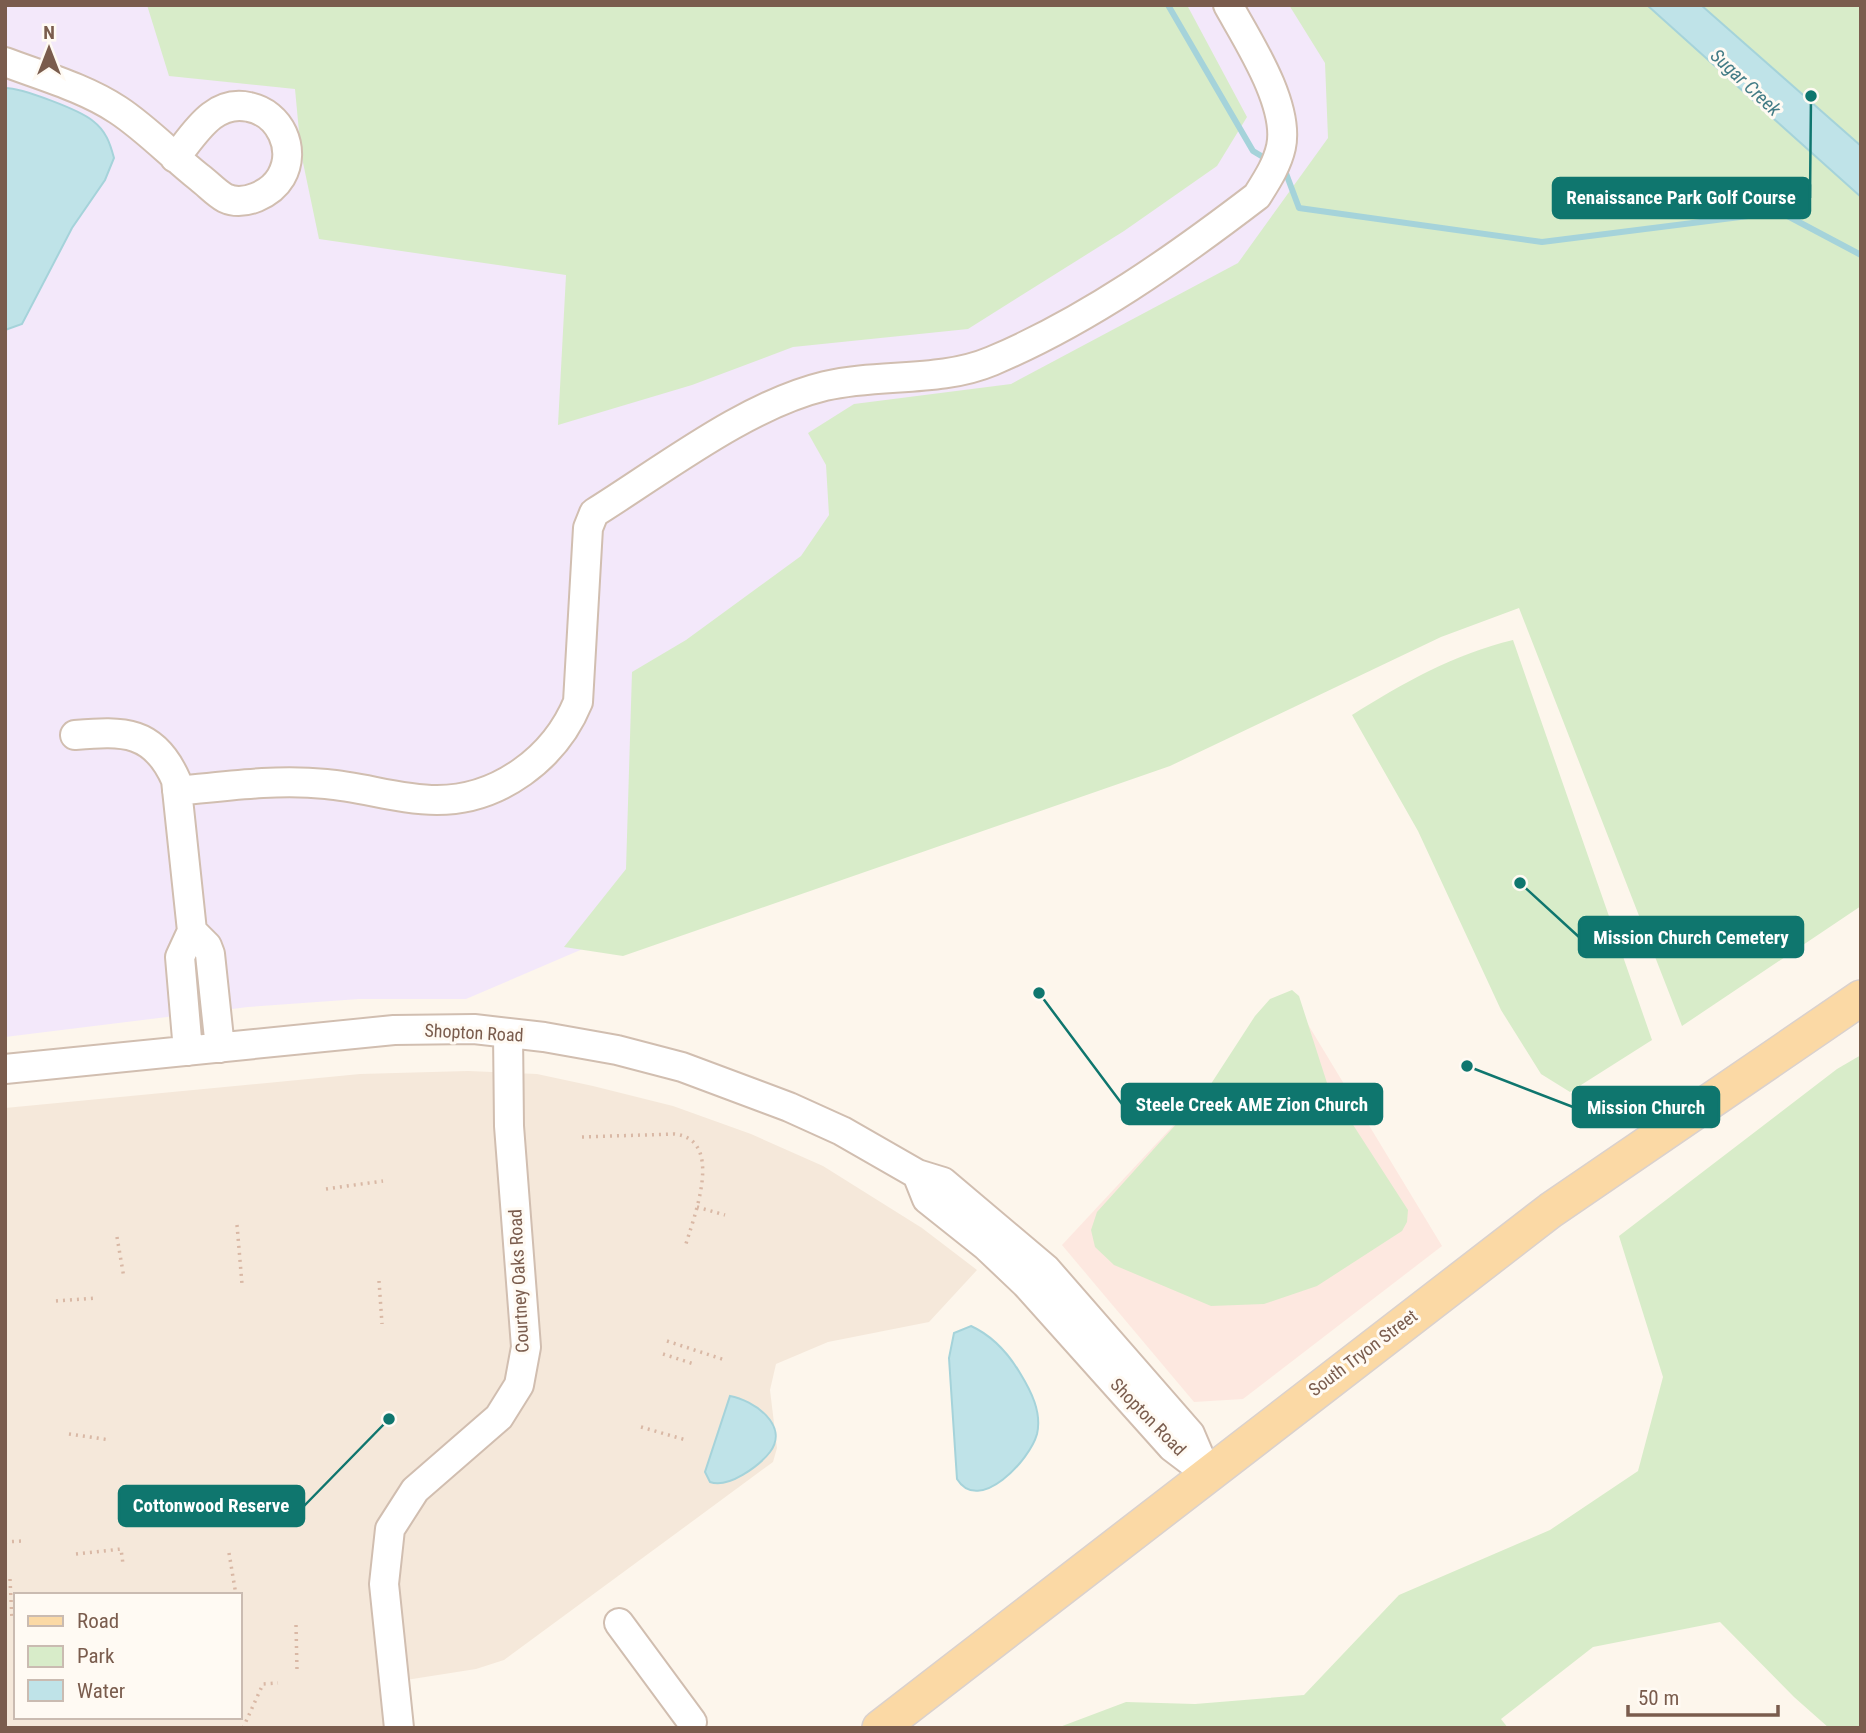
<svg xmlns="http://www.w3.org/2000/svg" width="1866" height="1733" font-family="'Roboto Condensed',sans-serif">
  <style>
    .residential { fill: #f5e8da; fill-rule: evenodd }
    .commercial { fill: #fde8e0 }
    .education { fill: #f3e8fa }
    .green { fill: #d8ecc9 }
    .water { fill: #bfe3e8; stroke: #a5d3da; stroke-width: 2 }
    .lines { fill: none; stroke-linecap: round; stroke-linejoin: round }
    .stream { stroke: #a5d3da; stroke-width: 6 }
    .minor-casing { stroke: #d1beb0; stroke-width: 32 }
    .major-casing { stroke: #dad1cd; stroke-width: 38 }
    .path { stroke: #d9b8a5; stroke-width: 3.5; stroke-dasharray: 2 5; stroke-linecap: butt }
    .minor { stroke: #fff; stroke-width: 28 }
    .major { stroke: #fbd9a5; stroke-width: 35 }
    .labels { text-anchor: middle; stroke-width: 6; stroke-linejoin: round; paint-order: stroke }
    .street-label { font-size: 18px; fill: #7a5c4d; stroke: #fffaf3 }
    .water-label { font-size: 19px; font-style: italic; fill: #437c86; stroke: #fffaf3 }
    .leader { fill: none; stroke: #0f766e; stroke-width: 2.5 }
    .callout-dot { fill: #0f766e; stroke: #fffaf3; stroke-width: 2.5 }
    .callout { fill: #0f766e; stroke: #0f766e; stroke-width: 2.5 }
    .callout-label { font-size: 19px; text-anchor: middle; font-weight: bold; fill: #fff }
  </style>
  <rect width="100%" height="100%" fill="#fdf6ec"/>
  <path class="residential" d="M 468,1071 L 537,1074 L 593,1086 L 673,1106 L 751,1134 L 823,1166 L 922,1228 L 977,1270 L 929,1322 L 828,1342 L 776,1364 L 770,1390 L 777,1448 L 773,1462 L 504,1660 L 476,1669 L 406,1680 L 408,1728 L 5,1728 L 5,1108 L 360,1074 ZM 16,1595 L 240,1595 L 240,1717 L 16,1717 Z"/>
  <path class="commercial" d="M 1292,998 L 1442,1246 L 1243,1399 L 1194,1402 L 1062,1245 Z"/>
  <path class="education" d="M 5,5 L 1659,5 L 1861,188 L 1861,457 L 1646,493 L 466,999 L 359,999 L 248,1007 L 5,1037 Z"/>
  <path class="green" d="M 147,5 L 1187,5 L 1247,117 L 1217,166 L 1124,231 L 968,329 L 793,347 L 692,385 L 558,425 L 566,275 L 319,239 L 301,153 L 295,89 L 169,76 Z
    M 1289,5 L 1647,5 L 1861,197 L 1861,906 L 1682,1026 L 1519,608 L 1441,637 L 1170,766 L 623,956 L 564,947 L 626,869 L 632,672 L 686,640 L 801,556 L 829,515 L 826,465 L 808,433 L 854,404 L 1011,384 L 1238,263 L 1328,138 L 1325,63 Z
    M 1663,5 L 1861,5 L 1861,188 Z
    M 1513,640 L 1652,1040 L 1570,1092 L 1541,1074 L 1501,1010 L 1418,831 L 1352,715 C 1403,683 1454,654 1513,640 Z
    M 1292,990 L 1299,996 L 1328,1086 L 1408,1210 L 1407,1222 L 1402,1231 L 1317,1286 L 1264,1304 L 1211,1306 L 1114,1265 L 1095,1247 L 1091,1230 L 1097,1212 L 1207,1090 L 1255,1016 L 1270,999 Z
    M 1861,1055 L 1861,1728 L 1829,1728 L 1794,1697 L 1720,1622 L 1593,1647 L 1501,1719 L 1508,1728 L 1057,1728 L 1126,1702 L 1195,1704 L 1304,1695 L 1399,1595 L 1550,1530 L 1638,1471 L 1663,1377 L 1619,1236 L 1837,1069 Z"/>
  <path class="water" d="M 1647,5 L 1701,5 L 1861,146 L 1861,197 Z
    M 5,88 C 22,88 80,110 93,121 C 106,131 110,143 114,158 L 105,180 L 72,228 L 22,324 L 5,330 Z
    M 971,1326 C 993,1336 1008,1353 1020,1373 C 1031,1391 1042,1412 1037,1434 C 1030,1460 979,1515 957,1479 L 949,1358 L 954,1333 Z
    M 730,1396 C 753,1400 790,1425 770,1452 C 759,1466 728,1489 710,1482 L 705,1472 Z"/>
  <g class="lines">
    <path class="stream" d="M 1168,5 L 1253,151 L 1263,157
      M 1284,168 L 1299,208 L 1542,242 L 1780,212 L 1861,255"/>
    <g class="minor-casing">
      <path id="minor" d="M 5,62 C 42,76 85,88 118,110 C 147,129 172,156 200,178 C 208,184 216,193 225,198 C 244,207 271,194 281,177 C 297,149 280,113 249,107 C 213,99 194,135 175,158
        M 75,735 C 124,731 154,730 176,780 L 192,931 L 207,946 L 210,954 L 220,1048
        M 177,791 C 227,786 276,779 326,784 C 363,787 400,800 437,800 C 499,800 555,758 578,702 L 588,528 L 594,513 C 663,470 746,405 825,386 C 880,373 940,383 992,361 C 1087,321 1176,258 1257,196 C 1267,180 1277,165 1281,147 C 1290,105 1248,41 1228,5
        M 188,1051 L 180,957 L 192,931
        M 5,1069 L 394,1030 L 474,1029 L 544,1037 L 617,1050 L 682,1067 L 789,1107 L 842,1131 L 917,1174 L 943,1182 L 1046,1269 L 1190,1434 L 1207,1474
        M 917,1174 L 927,1199 L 986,1246 L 1026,1284 L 1172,1447 L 1205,1472
        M 619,1623 L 692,1722
        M 399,1728 L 384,1584 L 390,1529 L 415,1490 L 499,1417 L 519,1385 L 526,1347 L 509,1126 L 508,1033"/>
    </g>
    <g class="major-casing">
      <path id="major" d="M 880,1728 L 1551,1210 L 1861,998"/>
    </g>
    <path class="path" d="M 582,1137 L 674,1134 C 726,1139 693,1219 685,1247
      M 326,1189 L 383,1181
      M 697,1207 L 725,1215
      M 237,1225 L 242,1284
      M 117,1237 L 124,1278
      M 379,1281 L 382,1324
      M 56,1301 L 96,1298
      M 667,1341 L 725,1360
      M 663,1354 L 694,1364
      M 641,1427 L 686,1440
      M 69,1434 L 110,1440
      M 5,1542 L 23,1541
      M 229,1553 L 236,1595
      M 76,1554 L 121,1549 L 123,1564
      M 10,1579 L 12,1620
      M 296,1625 L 297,1670
      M 243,1728 L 263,1684 L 278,1683"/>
    <use href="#minor" class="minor"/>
    <use href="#major" class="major"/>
  </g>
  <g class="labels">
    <g class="street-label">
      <text transform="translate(474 1033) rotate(3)" y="6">Shopton Road</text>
      <text transform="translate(519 1281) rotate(-93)" y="6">Courtney Oaks Road</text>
      <text transform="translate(1363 1353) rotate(-37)" y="6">South Tryon Street</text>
      <text transform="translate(1148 1417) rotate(46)" y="6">Shopton Road</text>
    </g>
    <g class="water-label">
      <text transform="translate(1746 82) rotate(43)" y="7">Sugar Creek</text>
    </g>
  </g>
  <path class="leader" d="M1811 96L1810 198M1520 883L1579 937M1039 993L1122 1104M1467 1066L1573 1107M389 1419L304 1506"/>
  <g class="callout-dot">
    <circle cx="1811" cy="96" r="7"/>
    <circle cx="1520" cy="883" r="7"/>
    <circle cx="1039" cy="993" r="7"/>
    <circle cx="1467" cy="1066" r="7"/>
    <circle cx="389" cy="1419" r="7"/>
  </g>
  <g class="callout">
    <rect x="1553" y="178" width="257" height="40" rx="7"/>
    <rect x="1579" y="917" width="224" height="40" rx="7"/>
    <rect x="1122" y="1084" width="260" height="40" rx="7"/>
    <rect x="1573" y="1087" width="146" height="40" rx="7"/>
    <rect x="119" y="1486" width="185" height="40" rx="7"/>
  </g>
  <g class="callout-label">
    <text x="1681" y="204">Renaissance Park Golf Course</text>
    <text x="1691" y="944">Mission Church Cemetery</text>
    <text x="1252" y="1111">Steele Creek AME Zion Church</text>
    <text x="1646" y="1114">Mission Church</text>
    <text x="211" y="1512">Cottonwood Reserve</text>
  </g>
  <rect width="1866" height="1733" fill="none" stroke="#7a5c4d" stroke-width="14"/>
  <rect x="14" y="1593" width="228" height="126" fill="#fffaf3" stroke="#cabbb1" stroke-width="2"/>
  <rect x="28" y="1616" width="35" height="10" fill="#fbd9a5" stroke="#cabbb1" stroke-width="2"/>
  <text x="77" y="1628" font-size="21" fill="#7a5c4d">Road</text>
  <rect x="28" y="1646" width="35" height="21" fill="#d8ecc9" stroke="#cabbb1" stroke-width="2"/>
  <text x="77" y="1663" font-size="21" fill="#7a5c4d">Park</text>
  <rect x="28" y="1680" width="35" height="21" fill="#bfe3e8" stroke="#cabbb1" stroke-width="2"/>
  <text x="77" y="1698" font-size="21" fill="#7a5c4d">Water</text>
  <g transform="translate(49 49)" stroke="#fffaf3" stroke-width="5" paint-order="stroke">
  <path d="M0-5L12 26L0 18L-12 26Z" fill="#7a5c4d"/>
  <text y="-10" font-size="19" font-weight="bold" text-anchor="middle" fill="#7a5c4d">N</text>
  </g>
  <path d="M1628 1705v10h150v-10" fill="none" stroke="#7a5c4d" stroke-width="3.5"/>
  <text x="1638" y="1705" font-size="21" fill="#7a5c4d" stroke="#fffaf3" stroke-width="5" paint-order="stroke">50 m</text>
</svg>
